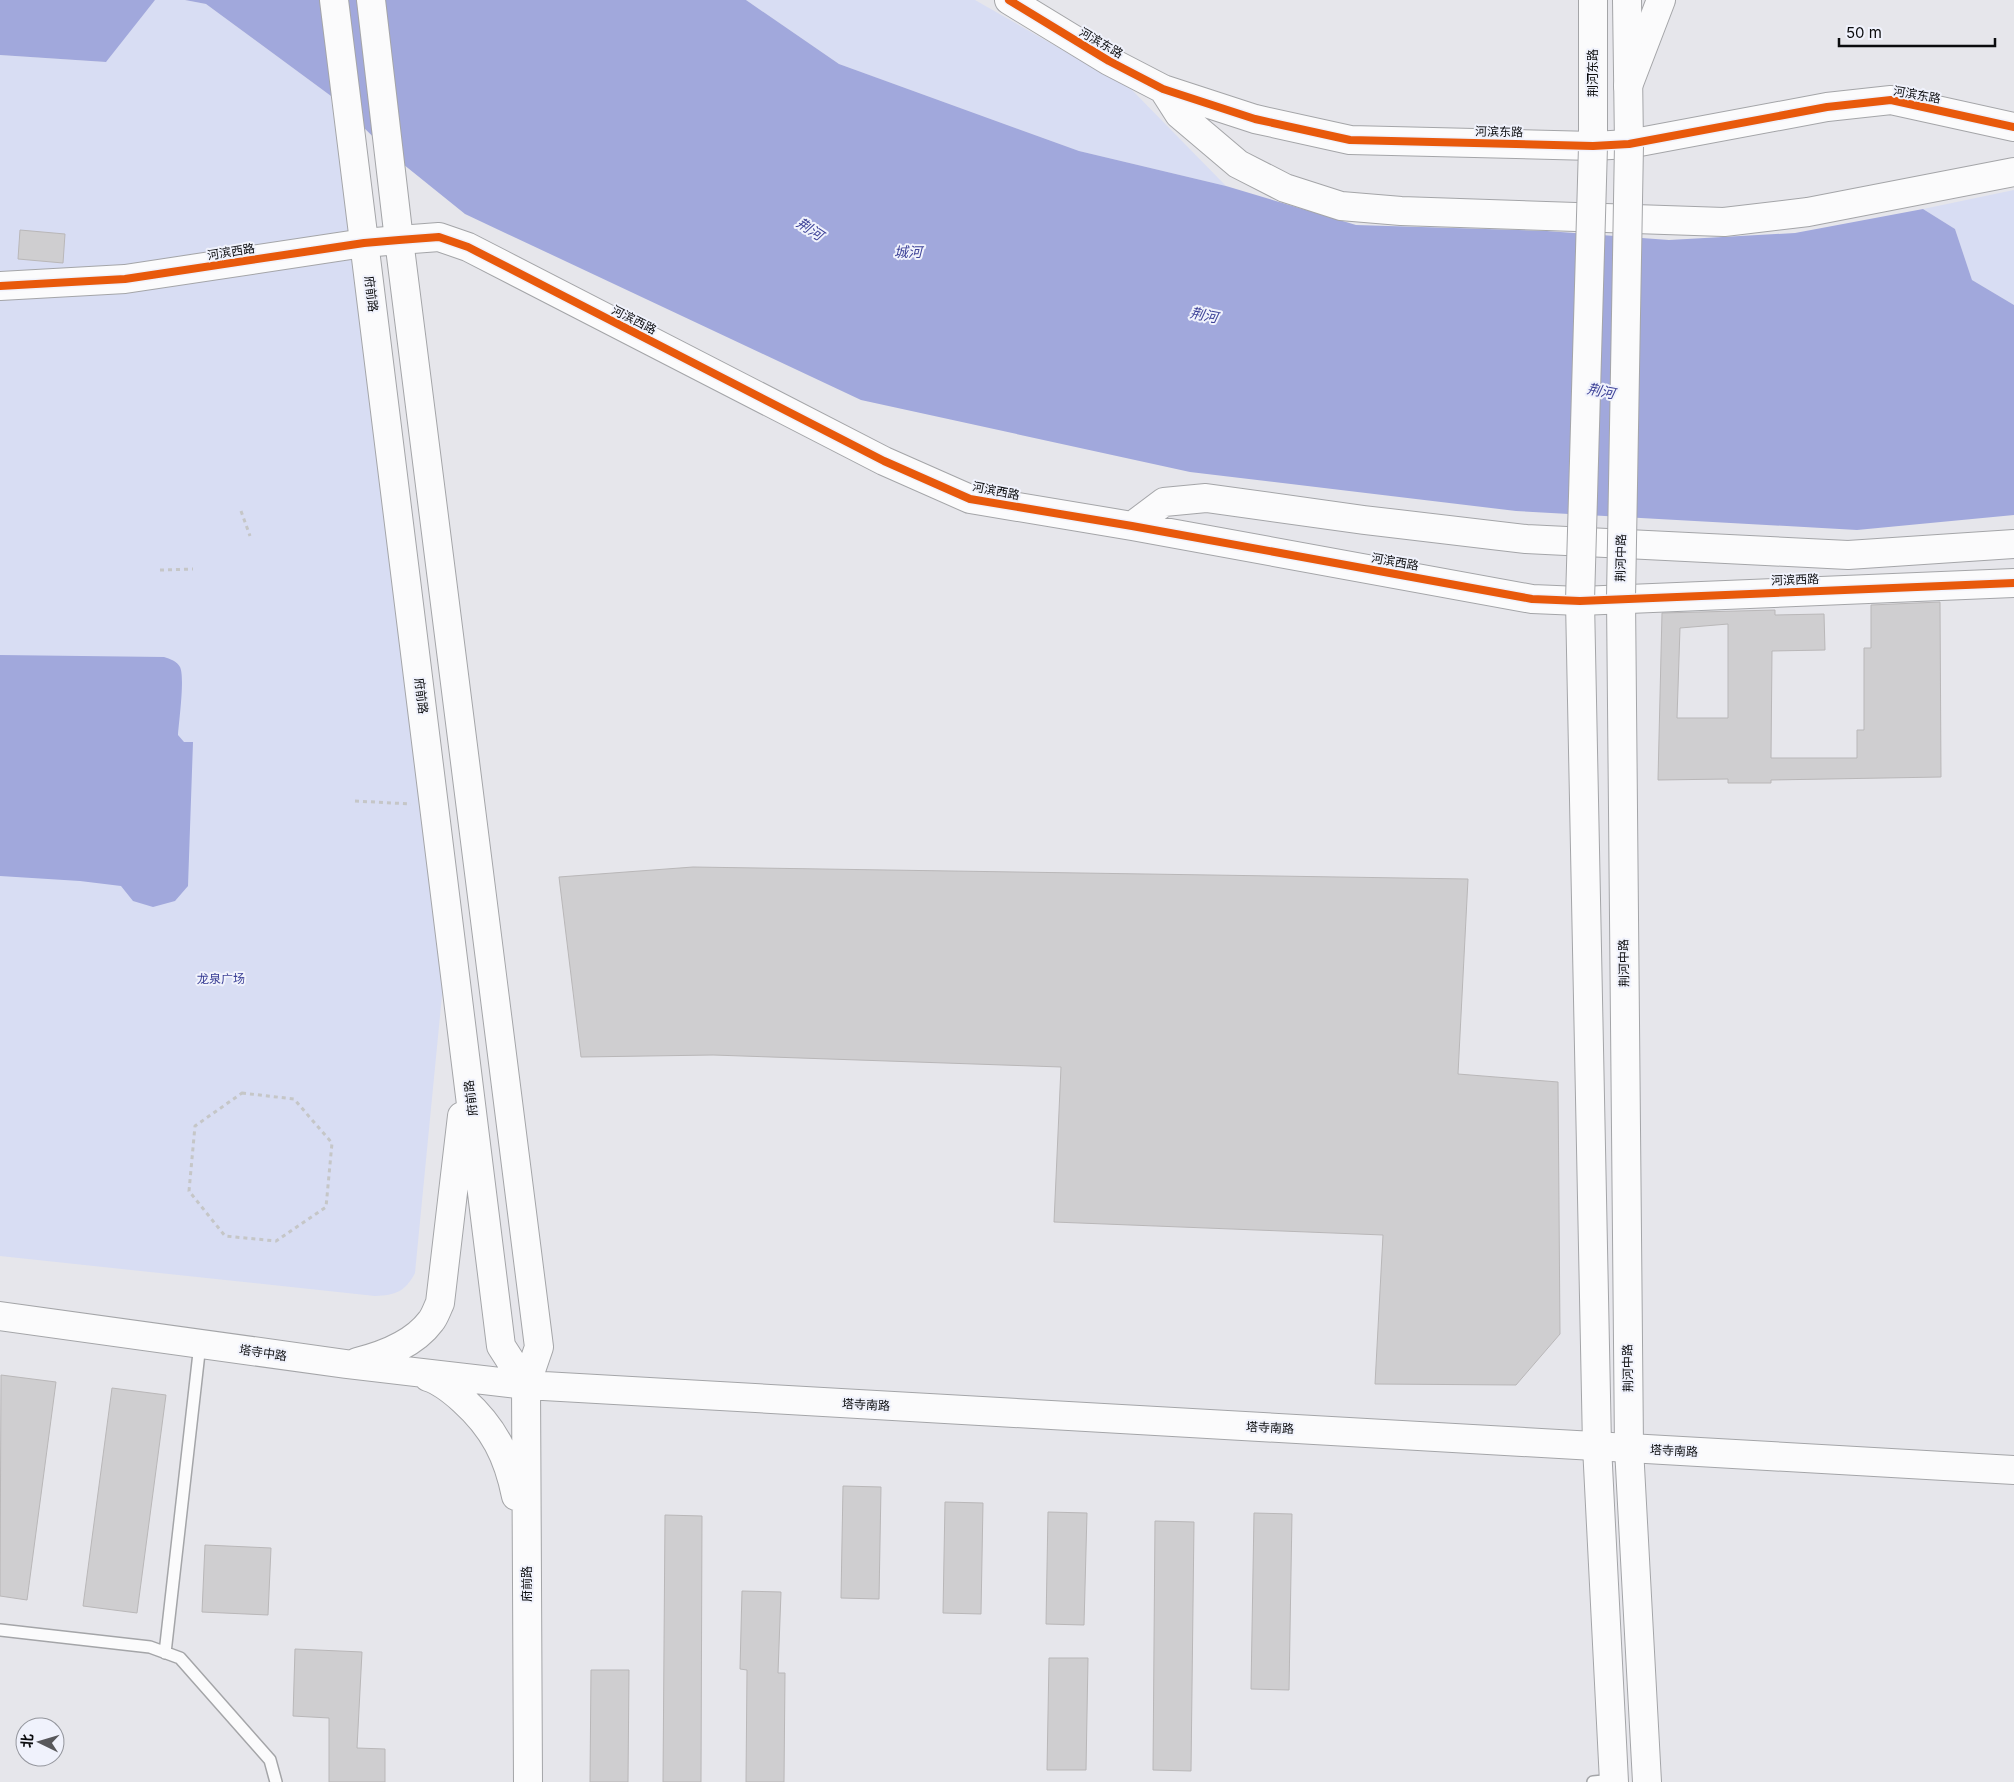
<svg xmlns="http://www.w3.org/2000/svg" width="2014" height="1782" font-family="Inter,'Noto Sans SC',sans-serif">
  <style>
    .green { fill: #d8ddf3 }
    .water { fill: #a1a8dc }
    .building { fill: #cfced0; stroke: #b9b7b8; fill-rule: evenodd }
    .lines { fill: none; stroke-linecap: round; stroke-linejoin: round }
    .service-casing { stroke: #a4a5a8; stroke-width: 14 }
    .tertiary-casing { stroke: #a4a5a8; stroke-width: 30 }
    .secondary-casing { stroke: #a4a5a8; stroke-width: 30 }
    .primary-casing { stroke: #a4a5a8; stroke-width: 30 }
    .path { stroke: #c5c6c7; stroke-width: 3; stroke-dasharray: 4 4; stroke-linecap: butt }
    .service { stroke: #fbfbfc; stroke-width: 11 }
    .tertiary { stroke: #fbfbfc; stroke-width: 28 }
    .secondary { stroke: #fbfbfc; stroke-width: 28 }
    .primary { stroke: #fbfbfc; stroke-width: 28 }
    .primary-bridge-casing { stroke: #a4a5a8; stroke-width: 30; stroke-linecap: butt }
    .primary-bridge { stroke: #fbfbfc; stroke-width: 28 }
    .cycleway-casing { stroke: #f0f2fc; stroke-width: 11 }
    .cycleway { stroke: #e8590c; stroke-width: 8 }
    .labels { text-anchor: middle; stroke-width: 4; stroke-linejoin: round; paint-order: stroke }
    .street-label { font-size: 12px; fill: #0b0c0e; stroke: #f0f2fc }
    .park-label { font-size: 12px; fill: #3c4196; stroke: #f0f2fc }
    .water-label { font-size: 14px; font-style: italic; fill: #3e4398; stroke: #f0f2fc }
  </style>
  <rect width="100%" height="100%" fill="#e6e6eb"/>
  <path class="green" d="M 155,0 L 185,0 L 206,4 L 331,96 L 444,975 L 415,1273 C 405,1292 396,1295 375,1296 L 0,1256 L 0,55 L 105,62 Z
    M 746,0 L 975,0 L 1131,89 L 1226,186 L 1079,151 L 839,64 Z
    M 2014,190 L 2014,305 L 1972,280 L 1955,229 L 1923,209 Z"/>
  <path class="water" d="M 0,0 L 155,0 L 106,62 L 0,55 Z
    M 185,0 L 746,0 L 839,64 L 1079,151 L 1226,186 L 1356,225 L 1547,231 L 1669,240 L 1795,233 L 1923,209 L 1955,229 L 1972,280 L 2014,305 L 2014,515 L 1857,530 L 1516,511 L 1190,472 L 861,400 L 465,214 L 393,156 L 331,96 L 206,4 Z
    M 0,655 L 164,657 C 170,659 177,661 180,667 C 185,677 179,721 178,735 L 184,742 L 193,742 L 188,886 L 175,901 L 153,907 L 133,901 L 121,886 L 80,881 L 0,876 Z"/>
  <path class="building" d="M 20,230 L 65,234 L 63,263 L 18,259 Z
    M 1940,602 L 1941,777 L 1771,780 L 1771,783 L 1728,783 L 1728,779 L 1658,780 L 1662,613 L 1775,610 L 1775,615 L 1824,614 L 1825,650 L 1772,651 L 1771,758 L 1857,758 L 1857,730 L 1864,730 L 1864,648 L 1871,648 L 1871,605 ZM 1728,624 L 1728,718 L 1677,718 L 1680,628 Z
    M 693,867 L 1468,879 L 1458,1074 L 1558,1082 L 1560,1334 L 1516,1385 L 1375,1384 L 1383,1235 L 1054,1222 L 1061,1067 L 713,1055 L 581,1057 L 559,877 Z
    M 1,1375 L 56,1382 L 27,1600 L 0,1596 Z
    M 112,1388 L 166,1395 L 137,1613 L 83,1606 Z
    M 843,1486 L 881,1487 L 879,1599 L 841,1598 Z
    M 945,1502 L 983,1503 L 981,1614 L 943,1613 Z
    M 1048,1512 L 1087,1513 L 1084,1625 L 1046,1624 Z
    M 1254,1513 L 1292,1514 L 1289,1690 L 1251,1689 Z
    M 665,1515 L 702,1516 L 701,1782 L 663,1782 Z
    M 1155,1521 L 1194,1522 L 1191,1771 L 1153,1770 Z
    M 205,1545 L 271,1548 L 268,1615 L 202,1612 Z
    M 742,1591 L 781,1592 L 778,1673 L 785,1673 L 784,1782 L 746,1782 L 747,1670 L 740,1669 Z
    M 295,1649 L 362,1652 L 357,1748 L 385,1749 L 385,1782 L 329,1782 L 329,1718 L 293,1716 Z
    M 1049,1658 L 1088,1658 L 1086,1770 L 1047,1770 Z
    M 591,1670 L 629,1670 L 628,1782 L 590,1782 Z"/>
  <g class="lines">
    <g class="service-casing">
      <path id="service" d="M 0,1630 L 150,1647 L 180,1658 L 270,1760 L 276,1782
        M 165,1653 L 200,1344
        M 1593,1782 L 1614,1780"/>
    </g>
    <g class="tertiary-casing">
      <path id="tertiary" d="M 1009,0 L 1109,61 L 1163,89 L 1255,119 L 1350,140 L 1593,146 L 1629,144 L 1827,107 L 1891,100 L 2014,127
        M 1628,86 L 1661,0
        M 1163,89 L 1179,114 L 1238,164 L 1285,188 L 1341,206 L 1401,211 L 1724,222 L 1808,212 L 2014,172
        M 0,286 L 125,279 L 364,243 L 399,240 L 439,237 L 468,247 L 884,461 L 970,499 L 1132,526 L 1532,599 L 1580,601 L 2014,583
        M 1132,526 L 1164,502 L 1206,498 L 1364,520 L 1526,539 L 1848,555 L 2014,544"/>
    </g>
    <g class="secondary-casing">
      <path id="secondary" d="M 334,0 L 501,1346 L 526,1385
        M 371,0 L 399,240 L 539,1347 L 526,1385 L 528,1782
        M 0,1316 L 346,1364 L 526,1385 L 2014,1470
        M 357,1362 C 385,1355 414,1344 431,1321 C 435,1316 437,1309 440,1303 L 462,1116
        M 428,1377 C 441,1381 453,1391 463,1400 C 494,1428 508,1456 516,1496"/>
    </g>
    <g class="primary-casing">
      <path id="primary" d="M 1593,0 L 1593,146
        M 1627,0 L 1629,144
        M 1621,598 L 1629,1448 L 1647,1782
        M 1580,601 L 1597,1446 L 1614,1782"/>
    </g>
    <path class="path" d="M 241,511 L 250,536
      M 160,570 L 193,569
      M 355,801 L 411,804
      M 242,1093 L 294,1099 L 332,1143 L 326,1207 L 276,1241 L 225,1236 L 189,1191 L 195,1126 Z"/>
    <use href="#service" class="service"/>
    <use href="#tertiary" class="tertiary"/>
    <use href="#secondary" class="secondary"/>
    <use href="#primary" class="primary"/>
    <g class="primary-bridge-casing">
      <path id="primary-bridge" d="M 1621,598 L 1629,144
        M 1580,601 L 1593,146"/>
    </g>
    <use href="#primary-bridge" class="primary-bridge"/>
    <g class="cycleway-casing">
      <path id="cycleway" d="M 1009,0 L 1109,61 L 1163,89 L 1255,119 L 1350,140 L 1593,146 L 1629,144 L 1827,107 L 1891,100 L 2014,127
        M 0,286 L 125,279 L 364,243 L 399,240 L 439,237 L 468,247 L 884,461 L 970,499 L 1132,526 L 1532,599 L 1580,601 L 2014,583"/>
    </g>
    <use href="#cycleway" class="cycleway"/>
  </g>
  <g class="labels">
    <g class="street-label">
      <text transform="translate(1101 43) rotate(30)" y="4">河滨东路</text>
      <text transform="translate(1593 73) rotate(-90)" y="4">荆河东路</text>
      <text transform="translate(1917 95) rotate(10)" y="4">河滨东路</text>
      <text transform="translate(1499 132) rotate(1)" y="4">河滨东路</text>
      <text transform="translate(231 252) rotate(-9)" y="4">河滨西路</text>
      <text transform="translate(371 294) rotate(83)" y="4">府前路</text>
      <text transform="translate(634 320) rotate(27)" y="4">河滨西路</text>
      <text transform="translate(996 491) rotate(11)" y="4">河滨西路</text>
      <text transform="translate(1621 558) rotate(-89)" y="4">荆河中路</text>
      <text transform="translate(1395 562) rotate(10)" y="4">河滨西路</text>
      <text transform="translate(1795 580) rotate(-2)" y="4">河滨西路</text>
      <text transform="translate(421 696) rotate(83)" y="4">府前路</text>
      <text transform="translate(1624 963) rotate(-91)" y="4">荆河中路</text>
      <text transform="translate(471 1098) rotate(-97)" y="4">府前路</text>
      <text transform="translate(263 1353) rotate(8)" y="4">塔寺中路</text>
      <text transform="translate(1628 1368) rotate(-91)" y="4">荆河中路</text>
      <text transform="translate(866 1405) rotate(3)" y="4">塔寺南路</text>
      <text transform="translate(1270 1428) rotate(3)" y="4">塔寺南路</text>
      <text transform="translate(1674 1451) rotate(3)" y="4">塔寺南路</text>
      <text transform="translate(527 1584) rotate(-90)" y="4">府前路</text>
    </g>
    <g class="park-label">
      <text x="221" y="983">龙泉广场</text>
    </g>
    <g class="water-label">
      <text transform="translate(810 229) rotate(33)" y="5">荆河</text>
      <text x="908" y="257">城河</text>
      <text transform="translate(1204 315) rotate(11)" y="5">荆河</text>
      <text transform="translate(1601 391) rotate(11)" y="5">荆河</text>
    </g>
  </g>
  <g transform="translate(40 1742) rotate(275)"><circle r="24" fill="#f0f2fc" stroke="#94969d"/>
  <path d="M0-4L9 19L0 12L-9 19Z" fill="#58585b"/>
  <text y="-8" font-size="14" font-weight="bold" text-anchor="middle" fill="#0b0c0e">北</text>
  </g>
  <path d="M1839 38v8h156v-8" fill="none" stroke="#0b0c0e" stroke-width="2.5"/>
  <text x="1846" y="38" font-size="15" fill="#0b0c0e" stroke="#f0f2fc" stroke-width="4" paint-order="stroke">50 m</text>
</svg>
